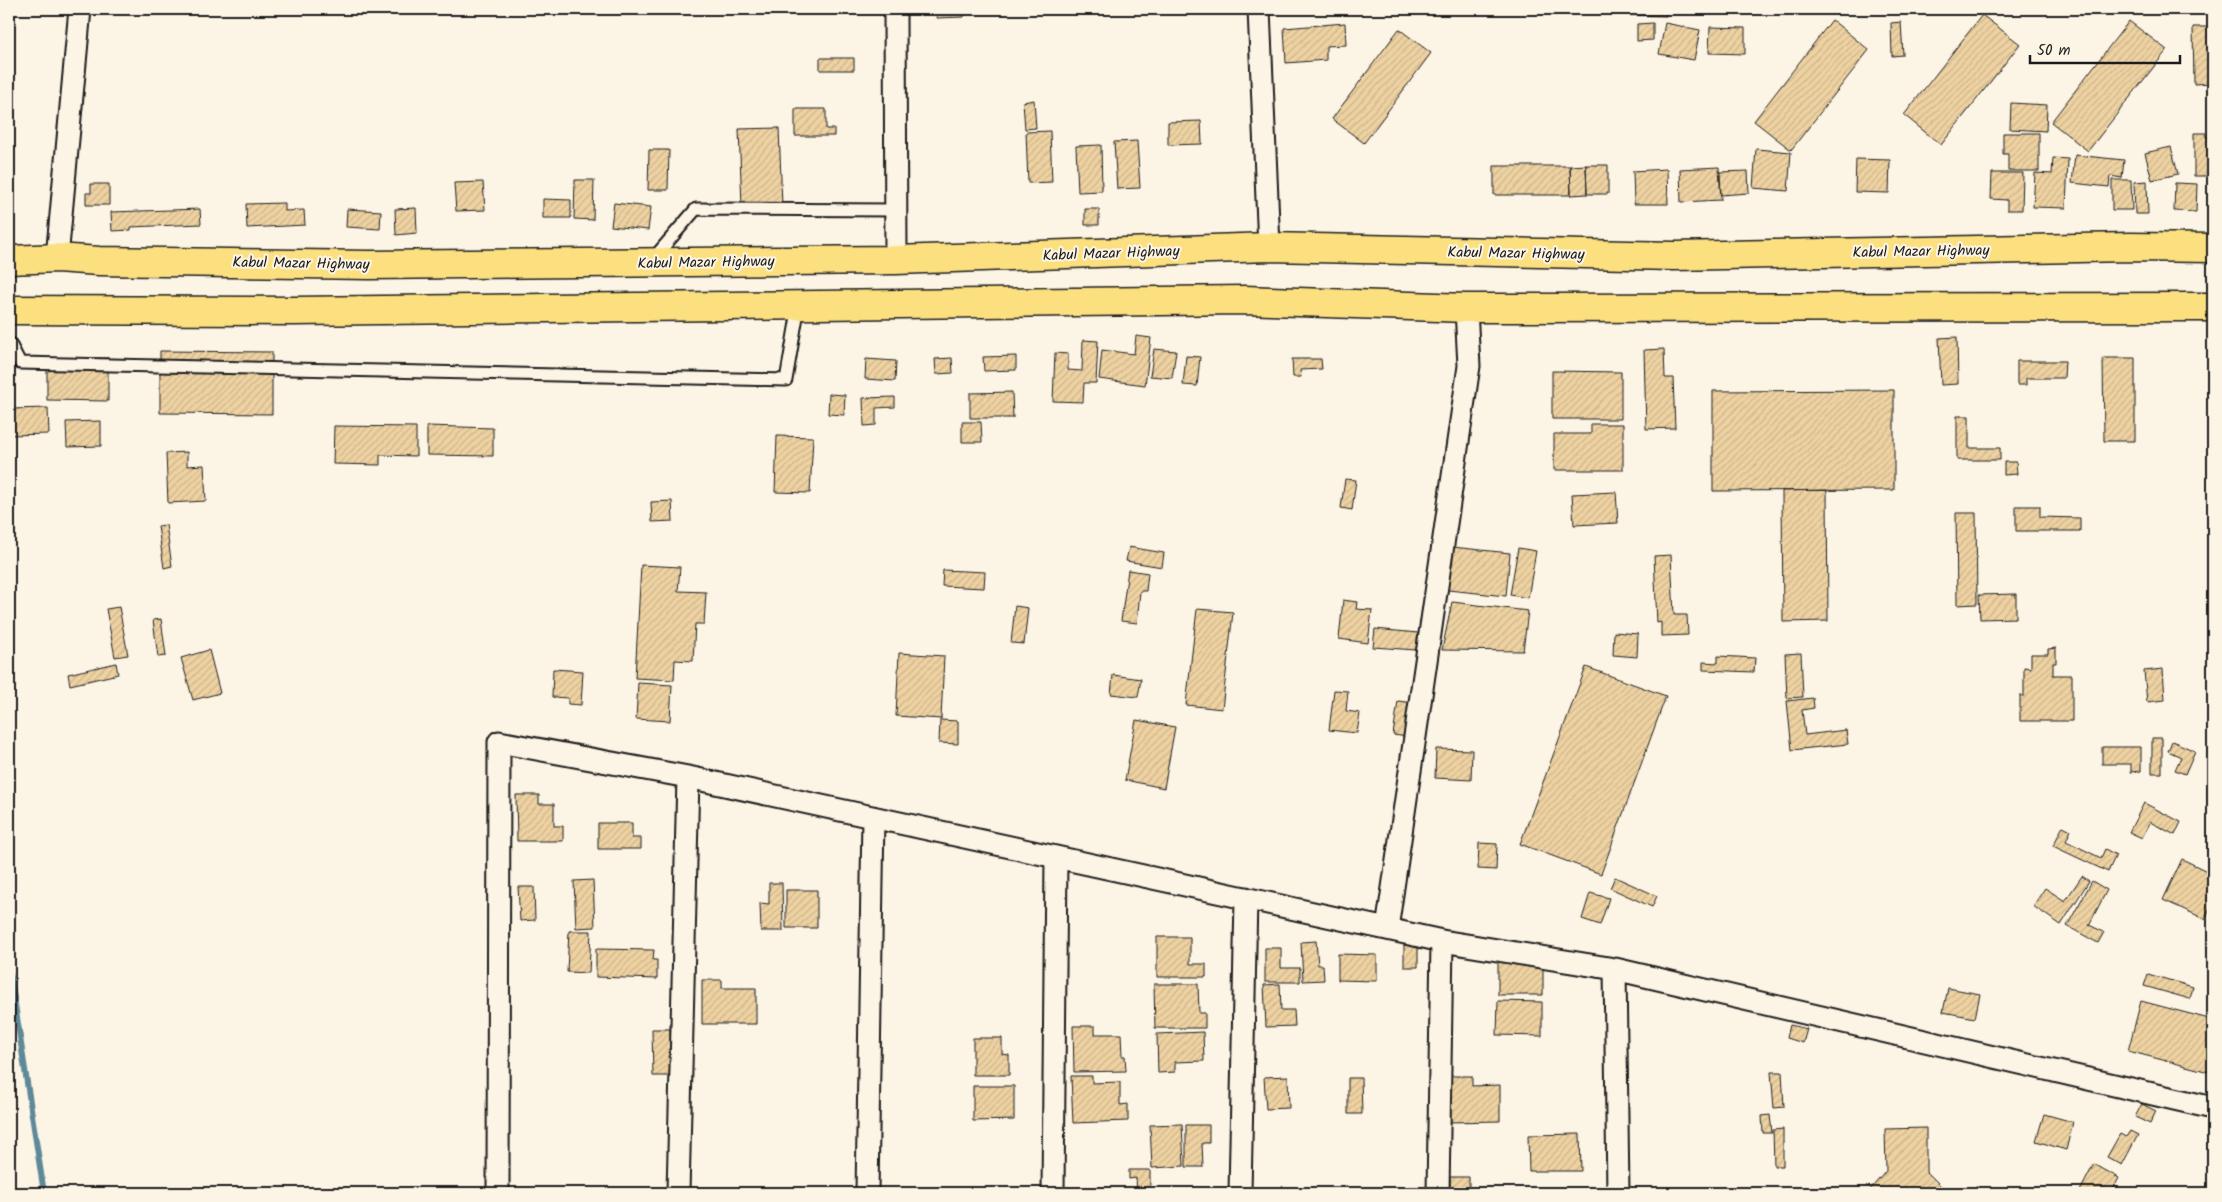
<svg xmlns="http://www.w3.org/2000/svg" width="2222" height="1202" font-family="Kalam,sans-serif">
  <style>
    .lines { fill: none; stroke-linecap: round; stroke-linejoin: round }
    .stream { stroke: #5e8998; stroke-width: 6 }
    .building { fill: url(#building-hatch); stroke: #1c1c1c }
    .service-casing { stroke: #1c1c1c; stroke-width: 15 }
    .minor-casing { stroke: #1c1c1c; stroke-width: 25 }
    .trunk-casing { stroke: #1c1c1c; stroke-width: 31 }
    .service { stroke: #fcf5e5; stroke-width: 11 }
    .minor { stroke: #fcf5e5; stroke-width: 21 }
    .trunk { stroke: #fce080; stroke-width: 28 }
    .labels { text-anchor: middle; stroke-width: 4; stroke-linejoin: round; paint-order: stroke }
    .street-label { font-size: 15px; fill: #1c1c1c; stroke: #fcf5e5 }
  </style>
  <defs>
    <pattern id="building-hatch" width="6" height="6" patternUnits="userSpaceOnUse" patternTransform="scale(1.25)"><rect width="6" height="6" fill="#eed2a2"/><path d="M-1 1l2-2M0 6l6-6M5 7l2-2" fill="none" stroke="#ccb48b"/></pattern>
  </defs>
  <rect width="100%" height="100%" fill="#fcf5e5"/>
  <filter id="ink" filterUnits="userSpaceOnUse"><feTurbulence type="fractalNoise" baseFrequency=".02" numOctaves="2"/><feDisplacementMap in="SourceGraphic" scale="10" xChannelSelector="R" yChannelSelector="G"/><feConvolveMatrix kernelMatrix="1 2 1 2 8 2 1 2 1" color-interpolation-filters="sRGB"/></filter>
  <g filter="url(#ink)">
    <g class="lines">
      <path class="stream" d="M 9,966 L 44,1193"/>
    </g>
    <path class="building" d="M 937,9 L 964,9 L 964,17 L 937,18 Z
      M 1630,9 L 1667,9 L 1666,16 L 1630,15 Z
      M 1982,15 L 2020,44 L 1941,145 L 1904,115 Z
      M 1832,20 L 1869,50 L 1791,150 L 1754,121 Z
      M 2129,21 L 2167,50 L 2088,151 L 2051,122 Z
      M 1901,22 L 1903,55 L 1892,56 L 1891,23 Z
      M 1345,23 L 1346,45 L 1326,46 L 1326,60 L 1286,63 L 1284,28 Z
      M 1653,23 L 1653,40 L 1637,41 L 1637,24 Z
      M 1665,23 L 1700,30 L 1694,60 L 1659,54 Z
      M 1710,27 L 1745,28 L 1745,54 L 1709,53 Z
      M 2193,27 L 2211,27 L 2213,83 L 2194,84 Z
      M 1399,29 L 1431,53 L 1364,143 L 1332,119 Z
      M 820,58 L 854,58 L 854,70 L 820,70 Z
      M 1034,100 L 1036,128 L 1025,129 L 1023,102 Z
      M 2011,103 L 2047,105 L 2046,131 L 2010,129 Z
      M 795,109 L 826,109 L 826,129 L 834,129 L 834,136 L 795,136 Z
      M 1201,121 L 1202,144 L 1168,145 L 1168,122 Z
      M 779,128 L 782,205 L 742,206 L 739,129 Z
      M 1050,131 L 1052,182 L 1028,183 L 1026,132 Z
      M 2003,133 L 2039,133 L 2039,171 L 2008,171 L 2008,154 L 2003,154 Z
      M 2194,133 L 2206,133 L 2206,137 L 2213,137 L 2213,176 L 2194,176 Z
      M 1137,141 L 1140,188 L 1117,189 L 1114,142 Z
      M 1101,145 L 1102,191 L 1078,192 L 1076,146 Z
      M 2171,147 L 2178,174 L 2152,180 L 2145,153 Z
      M 1756,149 L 1791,152 L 1788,191 L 1753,188 Z
      M 649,150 L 669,150 L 668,190 L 648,190 Z
      M 2075,155 L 2124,160 L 2122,178 L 2110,176 L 2109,187 L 2072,183 Z
      M 2053,158 L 2068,159 L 2066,208 L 2033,207 L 2035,173 L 2052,174 Z
      M 1856,159 L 1890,160 L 1889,193 L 1855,192 Z
      M 1586,165 L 1608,165 L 1608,194 L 1587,194 Z
      M 1586,165 L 1587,194 L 1571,195 L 1570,166 Z
      M 1494,166 L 1570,166 L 1571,195 L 1494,195 Z
      M 1719,167 L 1721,200 L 1681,202 L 1680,169 Z
      M 1667,169 L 1668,204 L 1634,204 L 1633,171 Z
      M 1748,171 L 1749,193 L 1721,195 L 1720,172 Z
      M 1992,173 L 2023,173 L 2022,210 L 2007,210 L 2007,200 L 1991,199 Z
      M 575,180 L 594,180 L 593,220 L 574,219 Z
      M 2112,180 L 2131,180 L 2132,210 L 2112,210 Z
      M 2147,181 L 2148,214 L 2135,214 L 2134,182 Z
      M 483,182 L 485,210 L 456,211 L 454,183 Z
      M 2175,183 L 2197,184 L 2196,212 L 2174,211 Z
      M 91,184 L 109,184 L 109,205 L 86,205 L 86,193 L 91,193 Z
      M 543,199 L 571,200 L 571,218 L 543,218 Z
      M 285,203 L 285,211 L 304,210 L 305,225 L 247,228 L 246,204 Z
      M 614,203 L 651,207 L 648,230 L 611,226 Z
      M 416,208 L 417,233 L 396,235 L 395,209 Z
      M 200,209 L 201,224 L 131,227 L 131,230 L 112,231 L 111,212 Z
      M 347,209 L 381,211 L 380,229 L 346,227 Z
      M 1085,209 L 1099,209 L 1099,225 L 1085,225 Z
      M 1136,336 L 1151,338 L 1145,385 L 1099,379 L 1102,350 L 1134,354 Z
      M 1957,337 L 1958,384 L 1941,385 L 1939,338 Z
      M 1083,340 L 1098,341 L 1096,383 L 1084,383 L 1083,402 L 1053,401 L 1055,353 L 1068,354 L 1068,370 L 1082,371 Z
      M 1154,349 L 1176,351 L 1172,378 L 1150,376 Z
      M 1664,349 L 1665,378 L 1673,378 L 1675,428 L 1646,429 L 1644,350 Z
      M 160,351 L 272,352 L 272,414 L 160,413 Z
      M 1016,356 L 1016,370 L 984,371 L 983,357 Z
      M 1186,356 L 1200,357 L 1197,386 L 1183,385 Z
      M 47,358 L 108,358 L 108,401 L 47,400 Z
      M 952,358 L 953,373 L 936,374 L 935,359 Z
      M 2103,358 L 2135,358 L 2135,441 L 2104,441 Z
      M 866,359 L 896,361 L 895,381 L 865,379 Z
      M 1292,359 L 1321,359 L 1322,369 L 1300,370 L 1301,377 L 1293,377 Z
      M 2017,361 L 2065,361 L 2064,378 L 2026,378 L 2026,385 L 2017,385 Z
      M 1552,371 L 1621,372 L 1621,419 L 1552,419 Z
      M 1894,390 L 1894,490 L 1713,491 L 1713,391 Z
      M 1012,392 L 1013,418 L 970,418 L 970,393 Z
      M 829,394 L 845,395 L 844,415 L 828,414 Z
      M 895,397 L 895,407 L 876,408 L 876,425 L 864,426 L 863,398 Z
      M 48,408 L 49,434 L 9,435 L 9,409 Z
      M 1957,416 L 1969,416 L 1969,448 L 2000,448 L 2000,460 L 1957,460 Z
      M 101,421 L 101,446 L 67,447 L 66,422 Z
      M 962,422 L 981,422 L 982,442 L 962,442 Z
      M 1591,424 L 1623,424 L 1623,470 L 1554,470 L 1554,434 L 1591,434 Z
      M 334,426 L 416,427 L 416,456 L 380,455 L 380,465 L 333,464 Z
      M 427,426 L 493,428 L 493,456 L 427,455 Z
      M 777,436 L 813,437 L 810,493 L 775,492 Z
      M 187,452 L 187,466 L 204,465 L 206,501 L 168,503 L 166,453 Z
      M 2004,462 L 2016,462 L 2017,474 L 2004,475 Z
      M 1345,479 L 1356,480 L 1352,510 L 1341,508 Z
      M 1827,490 L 1828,621 L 1783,622 L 1782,491 Z
      M 1616,492 L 1618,523 L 1574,525 L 1572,494 Z
      M 672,501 L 673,521 L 652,522 L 651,502 Z
      M 2016,506 L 2040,506 L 2040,517 L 2080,518 L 2080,531 L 2016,531 Z
      M 1956,513 L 1976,513 L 1977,604 L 1957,605 Z
      M 166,525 L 172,566 L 164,568 L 158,526 Z
      M 1129,547 L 1164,553 L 1162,567 L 1126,561 Z
      M 1452,547 L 1510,553 L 1506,596 L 1448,590 Z
      M 1518,548 L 1536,551 L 1528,598 L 1510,595 Z
      M 1671,555 L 1674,615 L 1687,615 L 1688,635 L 1661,636 L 1661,622 L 1657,623 L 1654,556 Z
      M 641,565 L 680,567 L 678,591 L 706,592 L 704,624 L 695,624 L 693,661 L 675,660 L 674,680 L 635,678 Z
      M 943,570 L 985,572 L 984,588 L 942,586 Z
      M 1128,570 L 1148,573 L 1146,591 L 1140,591 L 1137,623 L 1121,621 Z
      M 2016,594 L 2016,618 L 1980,619 L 1979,595 Z
      M 1343,600 L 1357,602 L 1356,609 L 1372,610 L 1368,643 L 1339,639 Z
      M 1452,602 L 1528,611 L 1523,651 L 1442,650 Z
      M 1015,606 L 1028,608 L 1024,644 L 1011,643 Z
      M 119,607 L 128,655 L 115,657 L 106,609 Z
      M 1197,609 L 1233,612 L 1222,709 L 1186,705 Z
      M 161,619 L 166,656 L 158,657 L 153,620 Z
      M 1375,629 L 1418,633 L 1416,650 L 1373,647 Z
      M 1614,632 L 1638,634 L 1637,657 L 1613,655 Z
      M 2056,648 L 2056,663 L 2053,663 L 2053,675 L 2072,675 L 2072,721 L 2020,721 L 2020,696 L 2024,696 L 2024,667 L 2031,668 L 2031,654 L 2048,654 L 2048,649 Z
      M 209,650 L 220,693 L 193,700 L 181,658 Z
      M 899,653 L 944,656 L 941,719 L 896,716 Z
      M 1801,653 L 1803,697 L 1787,698 L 1785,654 Z
      M 1718,656 L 1755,658 L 1754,672 L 1703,670 L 1703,662 L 1718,663 Z
      M 116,663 L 118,674 L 70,685 L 68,674 Z
      M 1586,667 L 1666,696 L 1601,874 L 1520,844 Z
      M 553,669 L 583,671 L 581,705 L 568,704 L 568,698 L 552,697 Z
      M 2163,669 L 2165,700 L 2147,702 L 2144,671 Z
      M 1113,675 L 1141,679 L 1138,697 L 1111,694 Z
      M 638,683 L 672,685 L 670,721 L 636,719 Z
      M 1334,690 L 1348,691 L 1346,711 L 1360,713 L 1357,733 L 1329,730 Z
      M 1813,698 L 1814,708 L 1802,710 L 1805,735 L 1846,730 L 1848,744 L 1792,750 L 1787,701 Z
      M 1398,701 L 1413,703 L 1408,737 L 1393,735 Z
      M 940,720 L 958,721 L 958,744 L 939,743 Z
      M 1136,720 L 1175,727 L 1164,788 L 1125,780 Z
      M 2152,738 L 2162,738 L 2162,773 L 2152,773 Z
      M 2172,741 L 2195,751 L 2185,774 L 2175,770 L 2181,757 L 2168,751 Z
      M 2102,747 L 2141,747 L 2141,771 L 2131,772 L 2131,764 L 2102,764 Z
      M 1436,749 L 1472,750 L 1471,780 L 1435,778 Z
      M 516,795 L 539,795 L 539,804 L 554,804 L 554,826 L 563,826 L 563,841 L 517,841 Z
      M 2144,803 L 2181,822 L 2175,835 L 2150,822 L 2142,838 L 2129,832 Z
      M 598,823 L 632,823 L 632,838 L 641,838 L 641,849 L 598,849 Z
      M 2063,826 L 2071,830 L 2066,841 L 2101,858 L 2105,849 L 2116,855 L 2108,872 L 2053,846 Z
      M 1479,843 L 1497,844 L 1496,870 L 1478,869 Z
      M 2182,859 L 2213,874 L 2213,901 L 2205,919 L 2163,900 Z
      M 2082,876 L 2089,881 L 2061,925 L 2033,906 L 2045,888 L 2065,901 Z
      M 1615,877 L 1657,896 L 1652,907 L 1610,888 Z
      M 593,880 L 595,927 L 576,928 L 574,881 Z
      M 2092,881 L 2107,890 L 2089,925 L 2104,932 L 2098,943 L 2067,926 Z
      M 769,883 L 782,883 L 783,931 L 761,931 L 760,903 L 769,904 Z
      M 518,887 L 534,887 L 535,920 L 520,921 Z
      M 786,890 L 817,890 L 817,928 L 786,928 Z
      M 1590,893 L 1609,898 L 1600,925 L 1582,919 Z
      M 569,931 L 591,931 L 589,973 L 567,972 Z
      M 1157,937 L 1190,937 L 1190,964 L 1206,964 L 1206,977 L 1157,977 Z
      M 1404,940 L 1418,940 L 1418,967 L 1404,967 Z
      M 1316,941 L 1318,965 L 1323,965 L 1324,980 L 1303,981 L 1301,942 Z
      M 1265,948 L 1281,948 L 1281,968 L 1300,968 L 1300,982 L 1265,982 Z
      M 596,949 L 654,950 L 653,960 L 657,960 L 657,979 L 596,977 Z
      M 1338,954 L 1377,955 L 1377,981 L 1338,980 Z
      M 1498,958 L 1519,958 L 1543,969 L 1543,995 L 1498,995 Z
      M 2148,974 L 2193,987 L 2190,999 L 2144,986 Z
      M 702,980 L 722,980 L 722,988 L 756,988 L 756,1024 L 702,1024 Z
      M 1154,984 L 1198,984 L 1199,1013 L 1205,1013 L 1205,1028 L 1155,1028 Z
      M 1280,984 L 1281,1010 L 1294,1010 L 1295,1026 L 1266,1027 L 1264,985 Z
      M 1948,988 L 1980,994 L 1975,1018 L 1943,1012 Z
      M 1498,1001 L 1542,1002 L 1542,1036 L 1497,1035 Z
      M 2141,1001 L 2213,1020 L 2213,1057 L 2209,1072 L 2128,1051 Z
      M 1790,1025 L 1807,1029 L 1803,1043 L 1787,1038 Z
      M 1073,1026 L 1095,1026 L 1095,1034 L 1121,1034 L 1122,1056 L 1125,1056 L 1126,1071 L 1074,1072 Z
      M 652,1029 L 670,1029 L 671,1076 L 653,1076 Z
      M 1203,1032 L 1204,1061 L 1175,1062 L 1175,1072 L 1158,1073 L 1157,1034 Z
      M 973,1038 L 1002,1038 L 1002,1054 L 1009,1055 L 1009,1075 L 973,1075 Z
      M 1771,1072 L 1782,1072 L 1784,1107 L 1774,1108 Z
      M 1071,1076 L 1092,1076 L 1092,1083 L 1120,1082 L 1120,1105 L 1128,1104 L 1128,1121 L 1073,1123 Z
      M 1288,1076 L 1289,1108 L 1266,1109 L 1264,1077 Z
      M 1449,1076 L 1472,1076 L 1472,1086 L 1500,1085 L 1500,1121 L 1449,1122 Z
      M 1348,1078 L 1361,1078 L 1362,1114 L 1348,1114 Z
      M 973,1086 L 1014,1086 L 1014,1120 L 973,1121 Z
      M 2142,1104 L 2156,1111 L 2150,1124 L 2135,1117 Z
      M 2044,1114 L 2073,1122 L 2066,1150 L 2036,1141 Z
      M 1770,1115 L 1772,1133 L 1763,1133 L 1762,1116 Z
      M 1182,1124 L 1184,1166 L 1152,1168 L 1150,1125 Z
      M 1186,1125 L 1209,1125 L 1209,1143 L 1202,1143 L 1203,1167 L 1186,1167 Z
      M 1926,1128 L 1926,1171 L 1948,1193 L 1843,1193 L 1867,1193 L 1886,1171 L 1885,1129 Z
      M 1783,1129 L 1783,1166 L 1774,1166 L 1773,1130 Z
      M 2130,1131 L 2138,1135 L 2122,1165 L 2107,1157 L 2120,1134 L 2126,1137 Z
      M 1580,1134 L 1581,1171 L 1529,1171 L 1528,1135 Z
      M 2094,1164 L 2119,1178 L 2111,1193 L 2079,1193 Z
      M 1129,1170 L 1150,1170 L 1150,1193 L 1137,1193 L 1136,1178 L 1129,1179 Z
      M 1450,1177 L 1469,1177 L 1469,1193 L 1450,1193 Z"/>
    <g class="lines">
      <g class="service-casing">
        <path id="service" d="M 653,259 L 696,209 L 896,210
          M 9,342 L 20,363 L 786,380 L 799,305"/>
      </g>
      <g class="minor-casing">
        <path id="minor" d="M 895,9 L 896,260
          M 1259,9 L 1269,247
          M 57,258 L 80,9
          M 1387,929 L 1469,366 L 1466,308
          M 1615,969 L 1618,1193
          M 498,1193 L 499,742 L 688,777 L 1442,941 L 1615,969 L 2213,1108
          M 678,1193 L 688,777
          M 867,1193 L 873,817
          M 1053,1193 L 1056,857
          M 1240,1193 L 1246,898
          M 1438,1193 L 1442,941"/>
      </g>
      <g class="trunk-casing">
        <path id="trunk" d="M 9,260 L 57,258 L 99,261 L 369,265 L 896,260 L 1269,247 L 1674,256 L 2130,247 L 2213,248
          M 9,310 L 294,311 L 1245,300 L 1466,308 L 2213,307"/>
      </g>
      <use href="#service" class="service"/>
      <use href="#minor" class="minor"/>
      <use href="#trunk" class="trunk"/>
    </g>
  </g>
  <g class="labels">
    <g class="street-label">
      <text transform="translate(1921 251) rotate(-1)" y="5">Kabul Mazar Highway</text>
      <text transform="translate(1111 253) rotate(-2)" y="5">Kabul Mazar Highway</text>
      <text transform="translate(1516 253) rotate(1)" y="5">Kabul Mazar Highway</text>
      <text transform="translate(706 262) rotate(-1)" y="5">Kabul Mazar Highway</text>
      <text transform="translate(301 263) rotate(1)" y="5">Kabul Mazar Highway</text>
    </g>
  </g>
  <rect width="2222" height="1202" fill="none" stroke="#fcf5e5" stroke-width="30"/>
  <rect x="15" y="15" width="2192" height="1172" fill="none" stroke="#1c1c1c" stroke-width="2" filter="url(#ink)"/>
  <path d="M2030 55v8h150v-8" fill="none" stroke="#1c1c1c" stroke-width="2.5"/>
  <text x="2037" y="55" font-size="15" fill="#1c1c1c" stroke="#fcf5e5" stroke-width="4" paint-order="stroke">50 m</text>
</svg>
